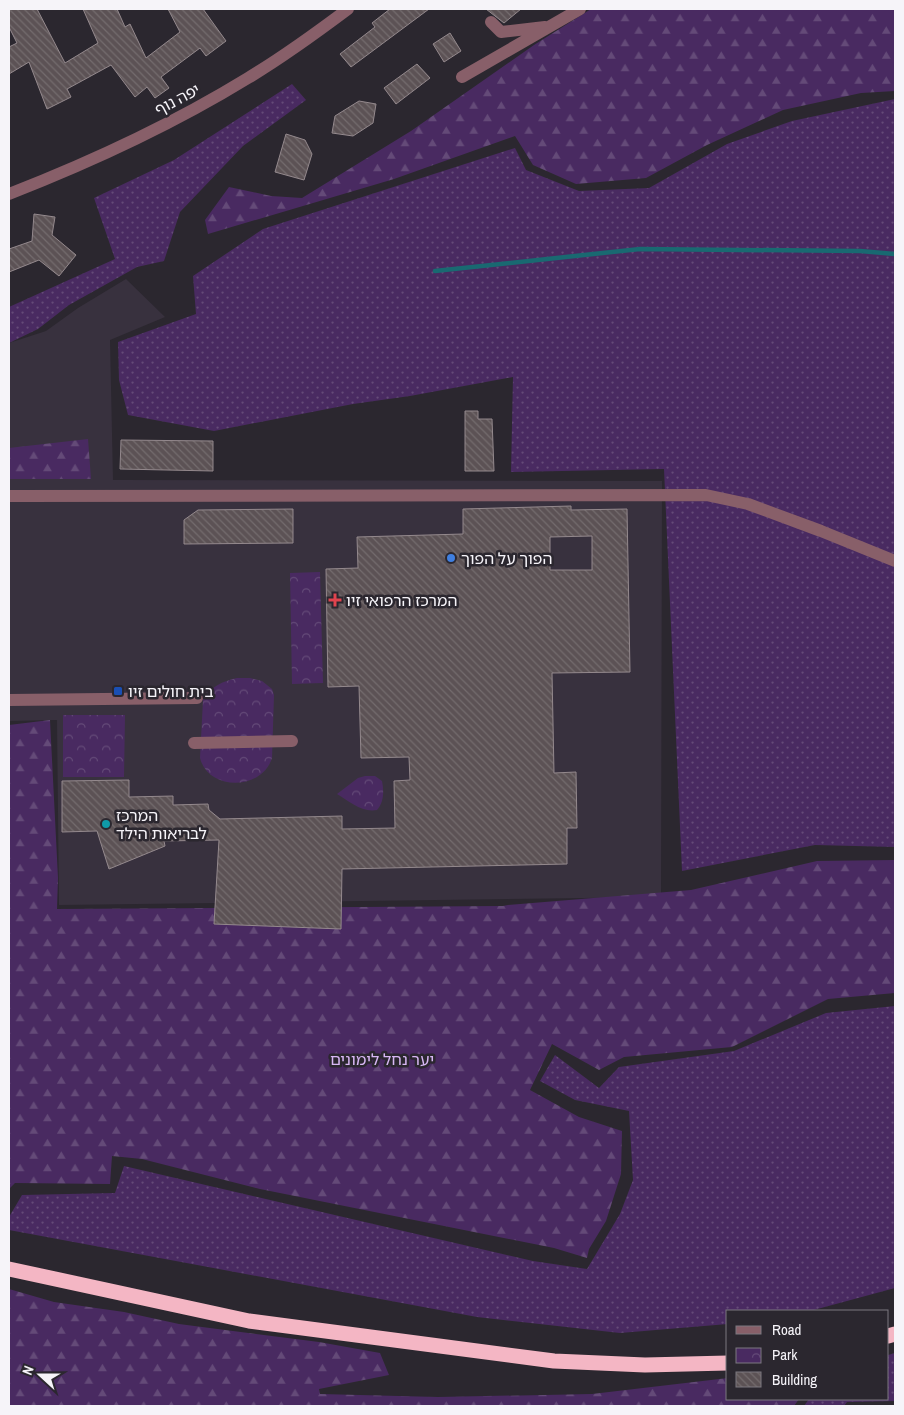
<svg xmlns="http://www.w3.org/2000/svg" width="904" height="1415" font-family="'Archivo Narrow','Noto Sans Hebrew',sans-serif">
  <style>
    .built { fill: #38313e }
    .grass { fill: url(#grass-dots) }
    .forest { fill: url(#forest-firs) }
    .park { fill: url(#park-crowns) }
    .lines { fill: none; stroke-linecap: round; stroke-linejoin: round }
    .stream { stroke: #196971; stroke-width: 4.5 }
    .building { fill: url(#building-back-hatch); stroke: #94898d; fill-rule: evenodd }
    .minor { stroke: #885f69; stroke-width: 12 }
    .highway { stroke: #f4b6c4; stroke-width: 15 }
    .shop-dot { fill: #3f7fe0; stroke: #2b272f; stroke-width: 2 }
    .health-dot { fill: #e0444e; stroke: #2b272f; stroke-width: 2 }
    .transit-dot { fill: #1a4fb4; stroke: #2b272f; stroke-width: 2 }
    .culture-dot { fill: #0f9aa8; stroke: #2b272f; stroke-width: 2 }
    .labels { text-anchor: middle; stroke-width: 5; stroke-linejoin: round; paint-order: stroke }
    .street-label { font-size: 16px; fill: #f6f4f9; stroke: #2b272f }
    .poi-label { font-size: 16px; fill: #f6f4f9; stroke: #2b272f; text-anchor: start }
    .park-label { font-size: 16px; fill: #d8b7f5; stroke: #2b272f }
  </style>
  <defs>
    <pattern id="grass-dots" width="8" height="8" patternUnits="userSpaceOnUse" patternTransform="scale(1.25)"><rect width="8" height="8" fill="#492a61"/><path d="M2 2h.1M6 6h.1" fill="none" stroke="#644a78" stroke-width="1.8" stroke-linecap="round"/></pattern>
    <pattern id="forest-firs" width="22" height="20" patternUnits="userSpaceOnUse" patternTransform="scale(1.25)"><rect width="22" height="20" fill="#492a61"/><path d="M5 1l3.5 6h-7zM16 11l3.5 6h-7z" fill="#644a78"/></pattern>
    <pattern id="park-crowns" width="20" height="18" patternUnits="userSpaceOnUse" patternTransform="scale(1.25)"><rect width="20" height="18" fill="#492a61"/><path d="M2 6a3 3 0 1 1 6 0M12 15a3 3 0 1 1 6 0" fill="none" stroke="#644a78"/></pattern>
    <pattern id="building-back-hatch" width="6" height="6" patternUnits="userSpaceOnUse" patternTransform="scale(1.25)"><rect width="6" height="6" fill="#5c5255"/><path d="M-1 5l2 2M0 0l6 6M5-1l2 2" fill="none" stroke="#746c6e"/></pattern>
  </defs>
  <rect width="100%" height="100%" fill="#2b272f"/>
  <path class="built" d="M 126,279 L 165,317 L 110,340 L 113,480 L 662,481 L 661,897 L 59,905 L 57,720 L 9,721 L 9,343 L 46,331 L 78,308 Z"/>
  <path class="grass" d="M 292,84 L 306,100 L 243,146 L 180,212 L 164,261 L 137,267 L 69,305 L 38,329 L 9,343 L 9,307 L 115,259 L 94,198 L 174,160 Z
    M 895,99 L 895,847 L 815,845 L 682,871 L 664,469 L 511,472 L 513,377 L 410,396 L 353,404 L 214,431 L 128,415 L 119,380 L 118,342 L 196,314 L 193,276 L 263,229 L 515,148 L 526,170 L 579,191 L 649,188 L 727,144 L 792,121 Z
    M 895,1006 L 895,1288 L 810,1311 L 728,1311 L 728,1324 L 620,1333 L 477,1317 L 9,1230 L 9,1217 L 22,1195 L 115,1193 L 124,1166 L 533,1261 L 587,1269 L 620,1214 L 633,1180 L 629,1111 L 575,1100 L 540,1081 L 555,1055 L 599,1088 L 619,1067 L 734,1051 L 826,1013 Z
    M 895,1353 L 895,1401 L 847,1402 L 844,1406 L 804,1406 L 809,1399 L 888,1399 L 888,1355 Z"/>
  <path class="forest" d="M 591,9 L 895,9 L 895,91 L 861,93 L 783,110 L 707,145 L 646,178 L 576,184 L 533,165 L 515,136 L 394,179 L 208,234 L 205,220 L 229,187 L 271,196 L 302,198 L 411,131 L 534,45 Z
    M 88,439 L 91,479 L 9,479 L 9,448 Z
    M 50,720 L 58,878 L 57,909 L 503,906 L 508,905 L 691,890 L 817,861 L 895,860 L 895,993 L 828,999 L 732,1047 L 624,1057 L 599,1070 L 552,1044 L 530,1090 L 579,1117 L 622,1131 L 621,1174 L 606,1221 L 589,1249 L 587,1258 L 554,1248 L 260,1189 L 142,1159 L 112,1156 L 110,1184 L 15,1183 L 9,1189 L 9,725 Z
    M 9,1289 L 54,1302 L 124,1312 L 179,1324 L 319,1342 L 380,1353 L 389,1375 L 319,1389 L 320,1394 L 438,1397 L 592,1394 L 728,1378 L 728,1399 L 799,1399 L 794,1406 L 9,1406 Z"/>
  <path class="park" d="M 320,572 L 323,683 L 292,684 L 290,573 Z
    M 237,678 L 250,678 L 262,681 L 272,689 L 274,695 L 272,758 C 262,791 208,791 200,758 L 203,700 C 210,687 223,681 237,678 Z
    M 63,715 L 125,715 L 124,777 L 63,777 Z
    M 365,776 L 375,776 L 382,781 C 384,791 384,802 377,810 C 362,813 349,801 337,794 L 358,778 Z"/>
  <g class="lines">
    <path class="stream" d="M 435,271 L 640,249 L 860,251 L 895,254"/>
  </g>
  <path class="building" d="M 9,9 L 37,9 L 65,63 L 98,43 L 83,9 L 117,9 L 125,27 L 130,24 L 146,58 L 180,32 L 168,9 L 203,9 L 226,41 L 206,56 L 200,48 L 161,77 L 169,88 L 155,98 L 147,87 L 135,97 L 111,65 L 67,89 L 71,97 L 47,109 L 29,62 L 9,74 L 9,47 L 17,43 L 9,27 Z
    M 390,9 L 429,9 L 351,67 L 340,54 L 375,27 L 372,23 Z
    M 486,9 L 521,9 L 504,23 Z
    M 450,33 L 461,51 L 444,62 L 433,44 Z
    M 417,64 L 430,78 L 396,104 L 384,88 Z
    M 359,101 L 376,104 L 373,123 L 353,136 L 332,133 L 335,116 Z
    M 286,134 L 305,140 L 312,154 L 304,180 L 275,172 Z
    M 34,214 L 55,217 L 52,235 L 76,255 L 59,276 L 39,260 L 9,272 L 9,249 L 32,241 Z
    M 465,411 L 478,411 L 478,419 L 492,419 L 494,471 L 465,471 Z
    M 121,440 L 213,441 L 213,471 L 120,469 Z
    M 571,506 L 571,510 L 627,509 L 630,672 L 552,673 L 554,773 L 576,772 L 577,828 L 567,828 L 567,864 L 342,869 L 341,929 L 214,924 L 219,840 L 164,841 L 165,846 L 109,869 L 97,831 L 62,832 L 62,781 L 129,780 L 129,797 L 173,796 L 173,805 L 208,804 L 209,810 L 220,819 L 342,816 L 342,829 L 395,828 L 394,781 L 410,780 L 409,757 L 361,758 L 359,686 L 328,687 L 326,569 L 358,568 L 357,537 L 463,534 L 463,509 ZM 592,536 L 592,570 L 550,570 L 550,537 Z
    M 293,509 L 293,543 L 184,544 L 184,520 L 198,510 Z"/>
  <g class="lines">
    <path class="minor" d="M 491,22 L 501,32 L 545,27
      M 462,77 L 580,9
      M 9,194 C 91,162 173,124 248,78 C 283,57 316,33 348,9
      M 9,496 L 706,495 L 748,504 L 821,531 L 895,561
      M 9,700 L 197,698
      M 194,743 L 292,741"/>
    <path class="highway" d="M 9,1269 L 249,1321 L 554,1361 L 645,1365 L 728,1363
      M 888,1336 L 895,1334"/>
  </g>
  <circle class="shop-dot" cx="451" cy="558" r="5"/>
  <path class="health-dot" d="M332.5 592.5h5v5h5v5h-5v5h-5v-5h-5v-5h5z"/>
  <rect class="transit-dot" x="113" y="686" width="10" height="10" rx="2.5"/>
  <circle class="culture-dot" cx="106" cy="824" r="5"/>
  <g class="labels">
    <g class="street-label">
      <text transform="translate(177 99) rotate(-28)" y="6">יפה נוף</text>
    </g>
    <g class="poi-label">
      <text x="461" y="564">הפוך על הפוך</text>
      <text x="346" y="606">המרכז הרפואי זיו</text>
      <text x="128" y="697">בית חולים זיו</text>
      <text x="116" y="821">המרכז<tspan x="116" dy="18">לבריאות הילד</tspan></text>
    </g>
    <g class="park-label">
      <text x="382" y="1065">יער נחל לימונים</text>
    </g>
  </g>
  <rect width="904" height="1415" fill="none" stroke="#f6f4f9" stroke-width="20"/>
  <rect x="726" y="1310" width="162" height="90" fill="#2b272f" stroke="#7c7980"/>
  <rect x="736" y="1326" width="25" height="8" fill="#885f69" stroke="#7c7980"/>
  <text x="772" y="1335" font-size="15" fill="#f6f4f9">Road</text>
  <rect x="736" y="1348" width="25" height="15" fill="url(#park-crowns)" stroke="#7c7980"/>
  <text x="772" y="1360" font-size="15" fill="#f6f4f9">Park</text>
  <rect x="736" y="1372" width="25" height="15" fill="url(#building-back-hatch)" stroke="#7c7980"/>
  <text x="772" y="1385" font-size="15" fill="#f6f4f9">Building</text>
  <g transform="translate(40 1375) rotate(291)" stroke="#2b272f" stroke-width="4" paint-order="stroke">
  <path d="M0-4L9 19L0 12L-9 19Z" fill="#f6f4f9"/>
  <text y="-8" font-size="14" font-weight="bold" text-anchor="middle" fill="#f6f4f9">N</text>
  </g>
</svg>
